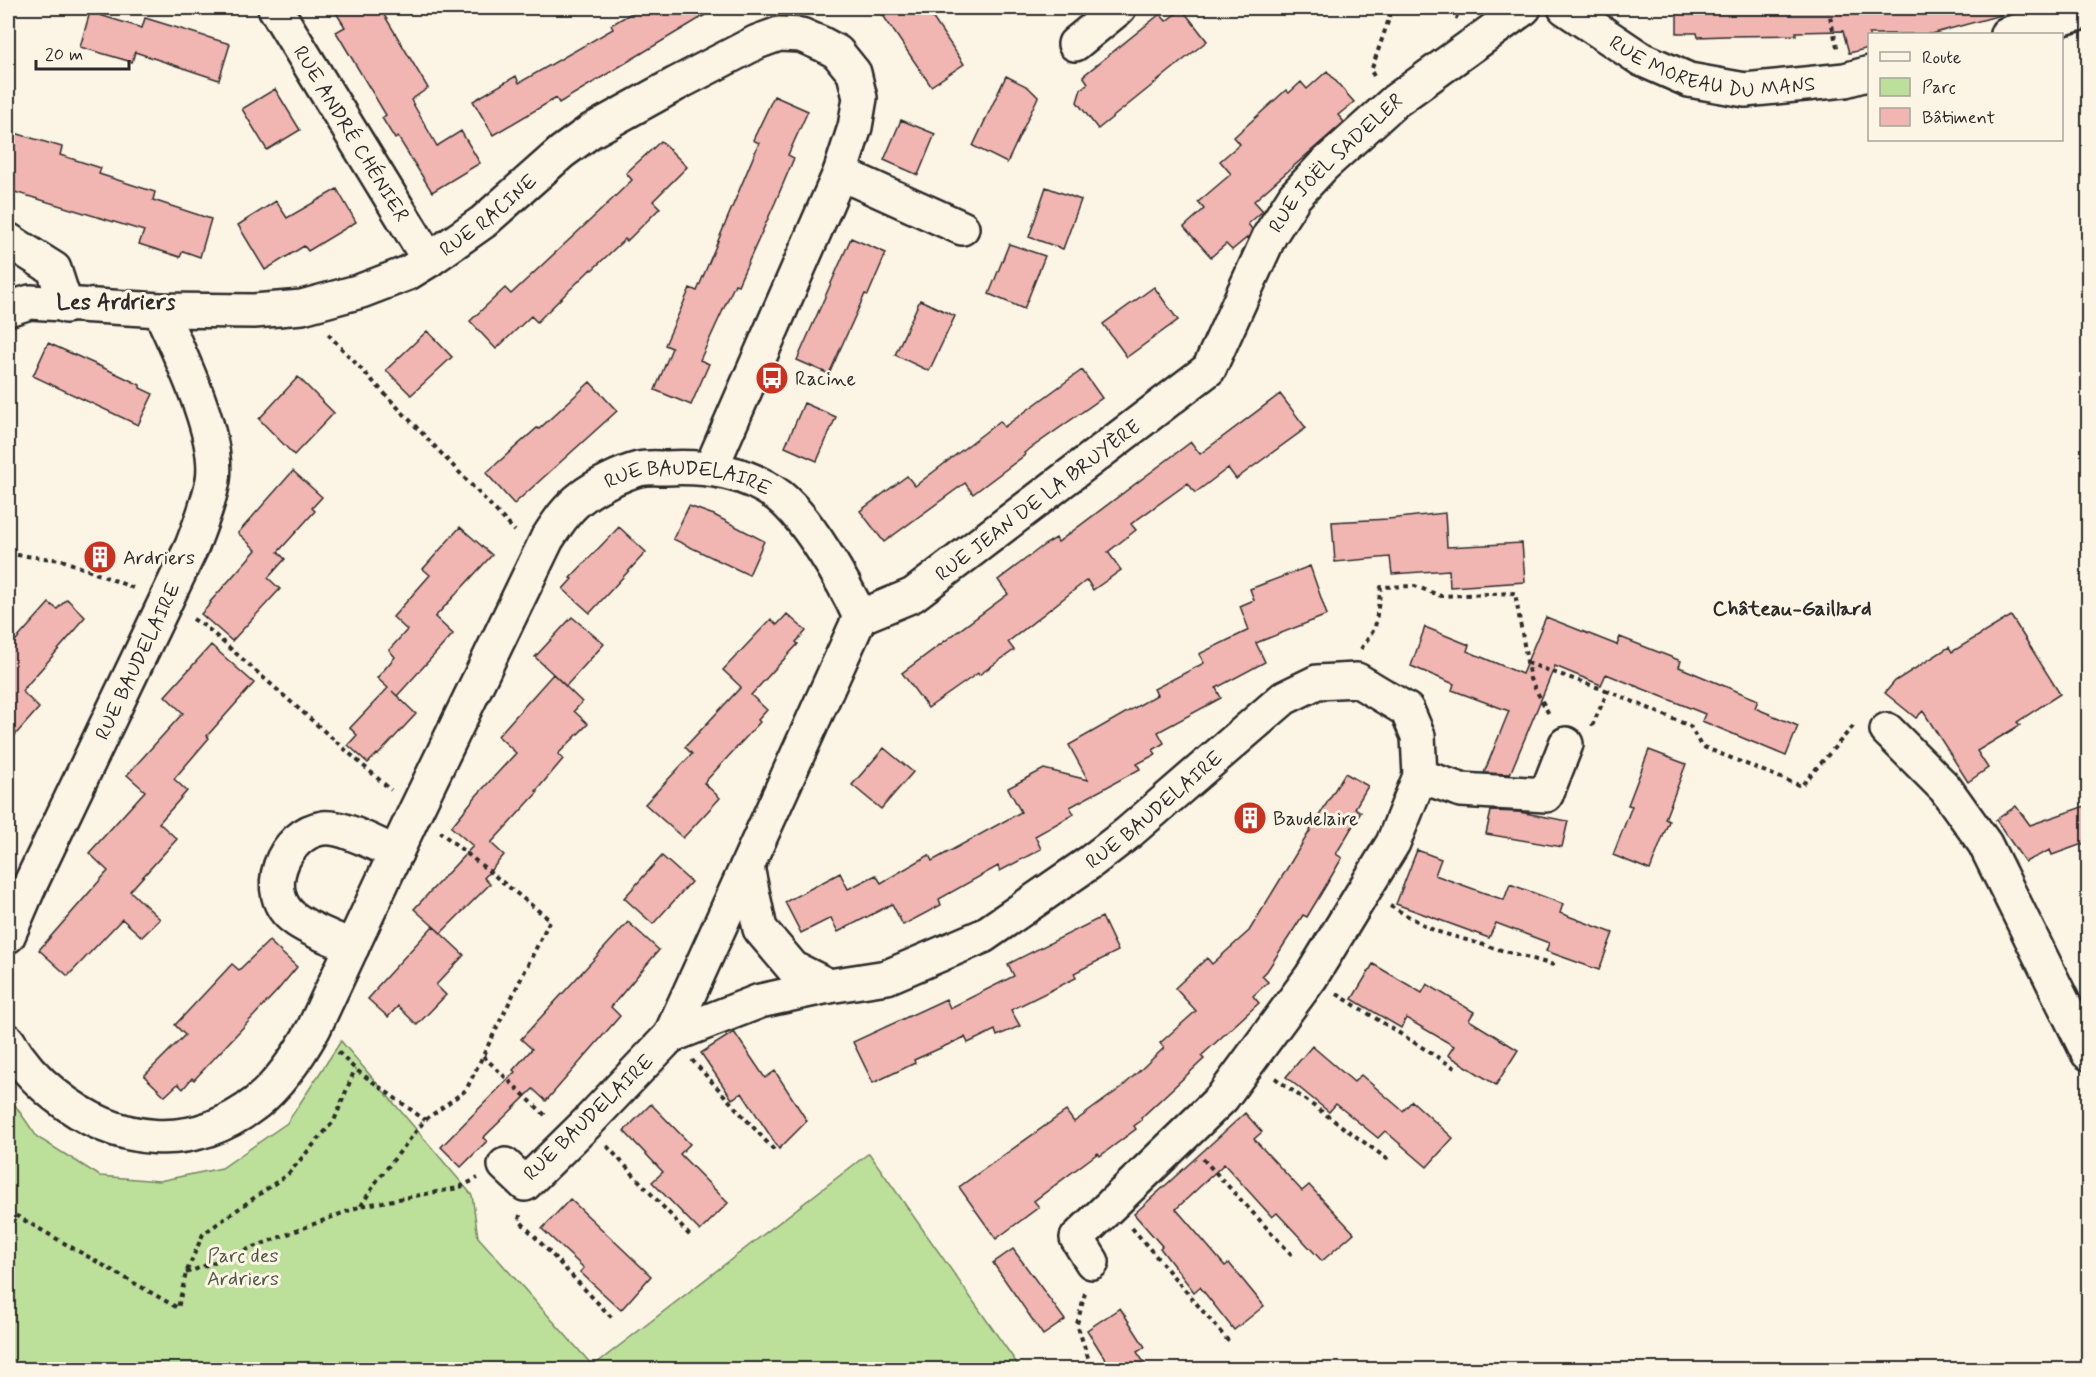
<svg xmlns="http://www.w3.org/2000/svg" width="2096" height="1377" font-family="Mynerve,sans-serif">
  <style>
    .green { fill: #bcdf99; stroke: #748562; stroke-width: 1.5 }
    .building { fill: #f1b5b2; stroke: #2b2b2b; stroke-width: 1.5 }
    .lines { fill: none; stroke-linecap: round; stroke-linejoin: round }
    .minor-casing { stroke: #2b2b2b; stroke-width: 38 }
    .path { stroke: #2b2b2b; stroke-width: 4; stroke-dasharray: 4.5 4.5; stroke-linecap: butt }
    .minor { stroke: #fcf5e5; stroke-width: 33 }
    .labels { text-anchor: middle; stroke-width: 6; stroke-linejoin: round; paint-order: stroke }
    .street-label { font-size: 20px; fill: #2b2b2b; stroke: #fcf5e5 }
    .poi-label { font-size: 20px; fill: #2b2b2b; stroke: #fcf5e5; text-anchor: start }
    .park-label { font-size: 20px; fill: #4f5846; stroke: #fcf5e5 }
    .neighbourhood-label { font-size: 21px; font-weight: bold; fill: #2b2b2b; stroke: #fcf5e5 }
    .quarter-label { font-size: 22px; font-weight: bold; fill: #2b2b2b; stroke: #fcf5e5 }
  </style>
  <rect width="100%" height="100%" fill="#fcf5e5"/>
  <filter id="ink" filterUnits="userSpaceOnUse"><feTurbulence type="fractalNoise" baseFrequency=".0167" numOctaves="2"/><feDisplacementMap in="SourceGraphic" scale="12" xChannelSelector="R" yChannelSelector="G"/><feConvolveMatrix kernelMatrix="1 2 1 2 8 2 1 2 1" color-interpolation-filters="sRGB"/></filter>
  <g filter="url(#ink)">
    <path class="green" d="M 341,1041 L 472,1195 L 478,1237 L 593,1366 L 869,1153 L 1021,1369 L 8,1369 L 8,1095 L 37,1137 L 100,1176 L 159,1181 L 222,1168 L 287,1123 Z"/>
    <path class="building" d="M 333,8 L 380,8 L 428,88 L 411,100 L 437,146 L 461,131 L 480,163 L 432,192 L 398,137 L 395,139 L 382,118 L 386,115 L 336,32 L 345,27 Z
      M 640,8 L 717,8 L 559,103 L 556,98 L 493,135 L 473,101 L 516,76 L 519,83 L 613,29 L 611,25 Z
      M 878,8 L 926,8 L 964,64 L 931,86 Z
      M 1677,8 L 2000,8 L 2001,15 L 1931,34 L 1869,34 L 1869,48 L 1849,53 L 1843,31 L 1796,32 L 1796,35 L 1726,36 L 1698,37 L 1697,33 L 1677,33 Z
      M 1182,9 L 1207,41 L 1098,129 L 1077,102 L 1081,89 L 1088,83 L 1083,76 L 1160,14 L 1166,21 Z
      M 90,12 L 142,28 L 145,18 L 230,44 L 219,80 L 135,52 L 132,62 L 80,47 Z
      M 1327,71 L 1354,102 L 1338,115 L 1344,122 L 1254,201 L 1263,211 L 1248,224 L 1252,229 L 1249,236 L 1232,250 L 1226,244 L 1211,257 L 1184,227 L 1204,209 L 1198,202 L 1231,174 L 1220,161 L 1240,144 L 1234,137 L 1286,90 L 1289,93 L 1301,82 L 1307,89 Z
      M 1006,76 L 1028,87 L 1038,97 L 1007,163 L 973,146 Z
      M 275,89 L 300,130 L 267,150 L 242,109 Z
      M 774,96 L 808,111 L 788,155 L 794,158 L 775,203 L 738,285 L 735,284 L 700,360 L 709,364 L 691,405 L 655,390 L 672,348 L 665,345 L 690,288 L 697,291 L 759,143 L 753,140 Z
      M 901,120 L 935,134 L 918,175 L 884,160 Z
      M 8,131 L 62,147 L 60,155 L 101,168 L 99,174 L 155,192 L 153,200 L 211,219 L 200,257 L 183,251 L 180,257 L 139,244 L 144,231 L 8,190 Z
      M 661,141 L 687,167 L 653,201 L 660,208 L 627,241 L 625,239 L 592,270 L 591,269 L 537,322 L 531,316 L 496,349 L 470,321 L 505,288 L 511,294 L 599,212 L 632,180 L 626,173 Z
      M 1046,187 L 1081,200 L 1063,249 L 1029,237 Z
      M 337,189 L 356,222 L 308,251 L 304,246 L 265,270 L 238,225 L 276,201 L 287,218 Z
      M 851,238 L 886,253 L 868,295 L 865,294 L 829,374 L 797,360 Z
      M 1009,244 L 1045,256 L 1024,309 L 989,294 Z
      M 1154,287 L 1178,320 L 1127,357 L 1103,324 Z
      M 920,300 L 955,316 L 929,371 L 895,355 Z
      M 427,331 L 452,357 L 411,395 L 386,370 Z
      M 48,343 L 115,373 L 140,385 L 140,388 L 153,394 L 138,425 L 33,376 Z
      M 1082,370 L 1102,398 L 1024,453 L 1025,455 L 973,494 L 965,483 L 884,542 L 860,511 L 907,476 L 915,486 L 1000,421 L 1004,427 Z
      M 298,377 L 334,413 L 294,455 L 259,419 Z
      M 590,382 L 617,411 L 514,504 L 486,473 L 537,428 L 539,429 Z
      M 1280,394 L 1306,428 L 1236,479 L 1228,468 L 1195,493 L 1188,483 L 1131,524 L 1136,530 L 1108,552 L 1121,570 L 1093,590 L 1087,580 L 1008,642 L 1014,650 L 979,675 L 978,673 L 928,708 L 902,673 L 1008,594 L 998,580 L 1044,545 L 1056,538 L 1058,542 L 1191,442 L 1200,454 Z
      M 804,403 L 836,417 L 817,461 L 785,447 Z
      M 293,471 L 322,497 L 312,508 L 315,511 L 278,552 L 285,559 L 268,578 L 280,589 L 232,641 L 201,614 L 211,603 L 210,602 L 256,550 L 238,533 Z
      M 689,506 L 714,515 L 764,541 L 749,575 L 673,539 Z
      M 1445,513 L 1447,547 L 1522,543 L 1525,582 L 1450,587 L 1449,570 L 1392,574 L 1390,557 L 1335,562 L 1332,522 L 1388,519 Z
      M 460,527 L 492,555 L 435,617 L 453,634 L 397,696 L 392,691 L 416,714 L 378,755 L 377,754 L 368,763 L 348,745 L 357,735 L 350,728 L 388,688 L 377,678 L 395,657 L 389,650 L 407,630 L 393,617 L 430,575 L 423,569 Z
      M 619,527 L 646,552 L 590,613 L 563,589 L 572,579 L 570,578 Z
      M 1310,566 L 1327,615 L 1256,643 L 1265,662 L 1216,688 L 1221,698 L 1158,732 L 1164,743 L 1153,750 L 1156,754 L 1137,764 L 1140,769 L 1070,807 L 1074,814 L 1035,836 L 1041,849 L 1000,871 L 998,866 L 939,899 L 941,905 L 903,925 L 892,904 L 838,932 L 831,918 L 801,933 L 785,902 L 840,873 L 848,889 L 876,875 L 881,883 L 929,855 L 932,861 L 1021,812 L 1008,788 L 1044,769 L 1088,780 L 1069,745 L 1157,695 L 1154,689 L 1204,663 L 1199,654 L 1249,630 L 1240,606 L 1254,600 L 1250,589 Z
      M 67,599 L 85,617 L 77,626 L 78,627 L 22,691 L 39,708 L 8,743 L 8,649 L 49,603 L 57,609 Z
      M 787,614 L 806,631 L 796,642 L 798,644 L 751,695 L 767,710 L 758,720 L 760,722 L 704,783 L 720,798 L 683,838 L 645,804 L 692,754 L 685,747 L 741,687 L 723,670 L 771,619 L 777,625 Z
      M 2011,616 L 2060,694 L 2017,722 L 2020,725 L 1977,751 L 1988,768 L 1968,782 L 1923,711 L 1916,718 L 1885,693 L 1895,681 L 1949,647 L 1952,652 Z
      M 572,617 L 604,644 L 566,686 L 535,657 Z
      M 1546,617 L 1617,645 L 1620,637 L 1681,661 L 1679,667 L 1758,700 L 1755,708 L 1798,726 L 1786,756 L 1702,721 L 1705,714 L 1606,674 L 1601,685 L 1555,666 L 1510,774 L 1484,773 L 1509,711 L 1452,690 L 1454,684 L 1411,666 L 1425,627 L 1469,645 L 1467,651 L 1522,674 Z
      M 211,645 L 254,683 L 207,736 L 209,738 L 174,779 L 187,791 L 159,823 L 177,839 L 130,891 L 160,919 L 142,937 L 122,919 L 68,976 L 39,950 L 108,871 L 89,853 L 145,791 L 127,775 L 183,713 L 165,696 Z
      M 553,674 L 582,702 L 574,711 L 588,724 L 558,754 L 563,759 L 536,791 L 538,792 L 491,843 L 504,855 L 484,878 L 490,884 L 441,933 L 414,909 L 473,846 L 451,827 L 477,795 L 516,753 L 498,736 Z
      M 884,748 L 913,772 L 881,809 L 852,785 Z
      M 1649,750 L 1686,764 L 1665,819 L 1669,821 L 1650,870 L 1613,855 L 1632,806 L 1628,805 Z
      M 1345,773 L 1368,786 L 1355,808 L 1361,812 L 1336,854 L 1342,858 L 1328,882 L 1307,917 L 1303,915 L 1267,971 L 1262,976 L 1268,982 L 1253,996 L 1259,1003 L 1201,1056 L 1204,1059 L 1141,1118 L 1142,1120 L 1134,1126 L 1136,1129 L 1100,1156 L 1098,1153 L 1034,1201 L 1039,1207 L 996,1239 L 959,1187 L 1066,1111 L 1074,1122 L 1122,1087 L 1164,1048 L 1160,1043 L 1196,1011 L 1175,988 L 1207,958 L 1212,964 L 1249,931 Z
      M 2088,805 L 2088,842 L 2052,855 L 2050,850 L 2025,862 L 1996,820 L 2016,806 L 2030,825 Z
      M 1491,811 L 1519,812 L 1568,821 L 1562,847 L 1486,834 Z
      M 1417,850 L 1441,859 L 1435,875 L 1504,900 L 1510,884 L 1563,904 L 1560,913 L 1613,933 L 1599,970 L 1546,951 L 1549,943 L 1496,923 L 1489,938 L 1396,904 Z
      M 662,856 L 691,882 L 653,924 L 624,898 Z
      M 1102,917 L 1118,951 L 1074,973 L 1076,978 L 1011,1010 L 1020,1026 L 997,1036 L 995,1030 L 968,1043 L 965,1037 L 914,1060 L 915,1063 L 873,1083 L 853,1042 L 946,999 L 950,1008 L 1014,976 L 1008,964 Z
      M 628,922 L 659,950 L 611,1007 L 620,1016 L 546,1101 L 533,1089 L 483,1138 L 487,1141 L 461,1167 L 441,1147 L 515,1072 L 513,1070 L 532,1049 L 521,1039 Z
      M 433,926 L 464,955 L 436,985 L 446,995 L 417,1025 L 398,1006 L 388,1017 L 368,999 L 377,989 L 376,988 Z
      M 269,941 L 297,967 L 277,991 L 194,1080 L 192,1078 L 183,1089 L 178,1084 L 165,1096 L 144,1076 L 185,1035 L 175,1025 L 232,964 L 239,970 Z
      M 1373,964 L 1422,993 L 1427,984 L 1474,1012 L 1469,1020 L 1518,1050 L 1496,1085 L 1448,1055 L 1454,1046 L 1406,1018 L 1401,1028 L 1352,999 Z
      M 734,1032 L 765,1078 L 775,1071 L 807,1121 L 779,1149 L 742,1093 L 732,1099 L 701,1053 Z
      M 1312,1046 L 1354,1082 L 1361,1075 L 1403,1111 L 1412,1101 L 1453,1138 L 1427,1167 L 1385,1131 L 1378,1138 L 1336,1104 L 1329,1112 L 1286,1077 Z
      M 651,1104 L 690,1144 L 680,1154 L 728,1203 L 700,1231 L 652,1182 L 663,1172 L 624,1131 Z
      M 1245,1113 L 1262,1132 L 1254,1139 L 1302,1191 L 1309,1185 L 1354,1233 L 1322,1261 L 1277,1213 L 1272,1217 L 1224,1164 L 1176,1209 L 1225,1266 L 1229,1263 L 1264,1306 L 1234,1330 L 1200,1287 L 1194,1292 L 1160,1248 L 1162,1246 L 1134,1214 Z
      M 570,1199 L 651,1276 L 621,1310 L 580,1272 L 584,1268 L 542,1229 Z
      M 1013,1249 L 1065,1320 L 1043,1335 L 993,1263 Z
      M 1120,1308 L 1145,1347 L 1137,1352 L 1149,1370 L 1112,1370 L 1087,1330 Z"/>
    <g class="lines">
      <g class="minor-casing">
        <g id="minor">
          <path id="s1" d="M 275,8 L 429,260"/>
          <path id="s2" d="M 1565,8 L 1641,59 L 1689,80 L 1745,90 L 1845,80 L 1870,73"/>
          <path d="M 2007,34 L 2088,11"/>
          <path d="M 1075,44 L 1119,8"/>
          <path d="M 840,173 L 962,228"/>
          <path d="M 8,240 L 54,269 L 66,306"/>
          <path id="s3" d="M 8,309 L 30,302 L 160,310 L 254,311 L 302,307 L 361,291 L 408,273 L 429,260 L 483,222 L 562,152 L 591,131 L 676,84 L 757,42 L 779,34 L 801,35 L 822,44 L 837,52 L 854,73 L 860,98 L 855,127 L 840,173 L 711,468"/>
          <path id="s4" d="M 860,617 L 913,595 L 1209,369 L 1270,235 L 1295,196 L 1323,166 L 1395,101 L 1524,8"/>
          <path d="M 1887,730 L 1945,788 L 1985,844 L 2088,1053"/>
          <path d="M 1420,776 L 1461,790 L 1546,795 L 1566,744"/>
          <path d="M 747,867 L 760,929 L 793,968 L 829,986"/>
          <path id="s5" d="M 8,936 L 29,887 L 192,546 C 200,525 209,503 213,480 C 220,434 179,353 160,310"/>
          <path d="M 352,947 C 334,938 311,931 295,919 C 259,894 283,833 323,828 C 345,826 376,845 396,853"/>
          <path id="s6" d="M 670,1036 L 760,1001 L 829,986 L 887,977 L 983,936 L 1089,863 L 1128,833 L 1284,698 L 1317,682 L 1357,680 L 1407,710 L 1418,736 L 1420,776 L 1393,843 L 1311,977 L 1222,1098 L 1077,1238 L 1092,1262"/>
          <path id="s7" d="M 8,1041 C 20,1062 36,1080 55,1095 C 117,1145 191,1153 256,1103 C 281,1083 299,1055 314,1028 L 415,812 L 547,539 C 557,524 567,508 582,497 C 594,487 623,473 639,469 C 647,467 658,468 666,468 C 707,466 745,471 779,496 C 808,519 844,582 860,617 L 670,1036 L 586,1124 L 525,1184 L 505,1165"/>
        </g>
      </g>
      <path class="path" d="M 1389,8 L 1391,13 L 1412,11 L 1418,8
        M 1440,8 L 1458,18
        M 1828,8 L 1838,51
        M 1374,76 L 1371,71 L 1391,13 L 1383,8
        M 328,334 L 515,531
        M 8,554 L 62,560 L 136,589
        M 193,619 L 206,627 L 391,790
        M 1361,649 L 1375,628 L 1381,587 L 1415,586 L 1441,596 L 1515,593 L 1530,679 L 1550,716
        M 1527,663 L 1608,691
        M 1592,726 L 1608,691 L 1690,726 L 1701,746 L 1801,786 L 1855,724
        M 1390,906 L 1435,931 L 1557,966
        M 1337,994 L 1458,1070
        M 338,1052 L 355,1069 L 425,1120
        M 483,1056 L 547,1117
        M 692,1060 L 774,1150
        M 1275,1078 L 1390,1161
        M 607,1146 L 692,1238
        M 1203,1159 L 1292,1255
        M 361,1206 L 376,1182 L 425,1120 L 466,1090 L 550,920 L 440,832
        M 8,1211 L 178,1308 L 186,1273 L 203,1234 L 288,1174 L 334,1121 L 355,1069
        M 520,1215 L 519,1220 L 612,1318
        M 1132,1228 L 1230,1343
        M 186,1273 L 361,1206 L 458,1188 L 478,1178
        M 1085,1293 L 1077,1324 L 1092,1370"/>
      <use href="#minor" class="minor"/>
    </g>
  </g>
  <defs>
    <g id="bus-disc" transform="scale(1.725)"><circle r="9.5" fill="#c8321e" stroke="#fcf5e5"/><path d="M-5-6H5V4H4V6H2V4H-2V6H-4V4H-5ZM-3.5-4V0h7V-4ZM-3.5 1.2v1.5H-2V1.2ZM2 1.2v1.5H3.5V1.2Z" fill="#fff"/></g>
    <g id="building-disc" transform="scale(1.725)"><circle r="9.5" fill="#c8321e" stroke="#fcf5e5"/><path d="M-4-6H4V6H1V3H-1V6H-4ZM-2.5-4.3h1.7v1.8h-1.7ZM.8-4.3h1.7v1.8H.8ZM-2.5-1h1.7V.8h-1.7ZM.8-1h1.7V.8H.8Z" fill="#fff"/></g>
  </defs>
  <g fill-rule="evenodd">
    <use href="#bus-disc" x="772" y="378"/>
    <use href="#building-disc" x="100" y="557"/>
    <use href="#building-disc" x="1250" y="818"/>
  </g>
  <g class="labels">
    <g class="street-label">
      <text dy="7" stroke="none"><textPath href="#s2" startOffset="164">RUE MOREAU DU MANS</textPath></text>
      <text dy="7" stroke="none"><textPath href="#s1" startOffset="147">RUE ANDRÉ CHÉNIER</textPath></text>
      <text dy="7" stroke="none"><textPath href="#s4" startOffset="675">RUE JOËL SADELER</textPath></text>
      <text dy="7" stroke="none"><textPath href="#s3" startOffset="506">RUE RACINE</textPath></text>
      <text dy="7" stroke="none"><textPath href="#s7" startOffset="1096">RUE BAUDELAIRE</textPath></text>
      <text dy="7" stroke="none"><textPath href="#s4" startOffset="214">RUE JEAN DE LA BRUYÈRE</textPath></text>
      <text dy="7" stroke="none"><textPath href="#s5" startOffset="304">RUE BAUDELAIRE</textPath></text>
      <text dy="7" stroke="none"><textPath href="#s6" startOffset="543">RUE BAUDELAIRE</textPath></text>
      <text transform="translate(588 1117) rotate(-44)" y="7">RUE BAUDELAIRE</text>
    </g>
    <g class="poi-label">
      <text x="795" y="385">Racine</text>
      <text x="123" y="564">Ardriers</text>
      <text x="1273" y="825">Baudelaire</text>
    </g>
    <g class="park-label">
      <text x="243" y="1262">Parc des<tspan x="243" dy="23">Ardriers</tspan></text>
    </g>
    <g class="neighbourhood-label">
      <text x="1792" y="615">Château-Gaillard</text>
    </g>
    <g class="quarter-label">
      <text x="116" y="309">Les Ardriers</text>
    </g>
  </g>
  <rect width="2096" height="1377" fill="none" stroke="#fcf5e5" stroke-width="30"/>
  <rect x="15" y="15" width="2066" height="1347" fill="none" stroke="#2b2b2b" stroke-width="2" filter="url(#ink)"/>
  <rect x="1868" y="33" width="195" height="108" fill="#fcf5e5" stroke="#a8a49b" stroke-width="1.5"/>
  <rect x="1880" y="52" width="30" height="9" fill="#fcf5e5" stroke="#a8a49b" stroke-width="1.5"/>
  <text x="1922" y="63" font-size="18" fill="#2b2b2b">Route</text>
  <rect x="1880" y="78" width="30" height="18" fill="#bcdf99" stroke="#a8a49b" stroke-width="1.5"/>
  <text x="1922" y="93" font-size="18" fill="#2b2b2b">Parc</text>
  <rect x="1880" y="108" width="30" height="18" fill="#f1b5b2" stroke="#a8a49b" stroke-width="1.5"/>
  <text x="1922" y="123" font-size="18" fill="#2b2b2b">Bâtiment</text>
  <path d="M36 60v9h93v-9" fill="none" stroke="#2b2b2b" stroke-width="3"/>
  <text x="45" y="60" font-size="18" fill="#2b2b2b" stroke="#fcf5e5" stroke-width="4.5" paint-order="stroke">20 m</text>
</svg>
